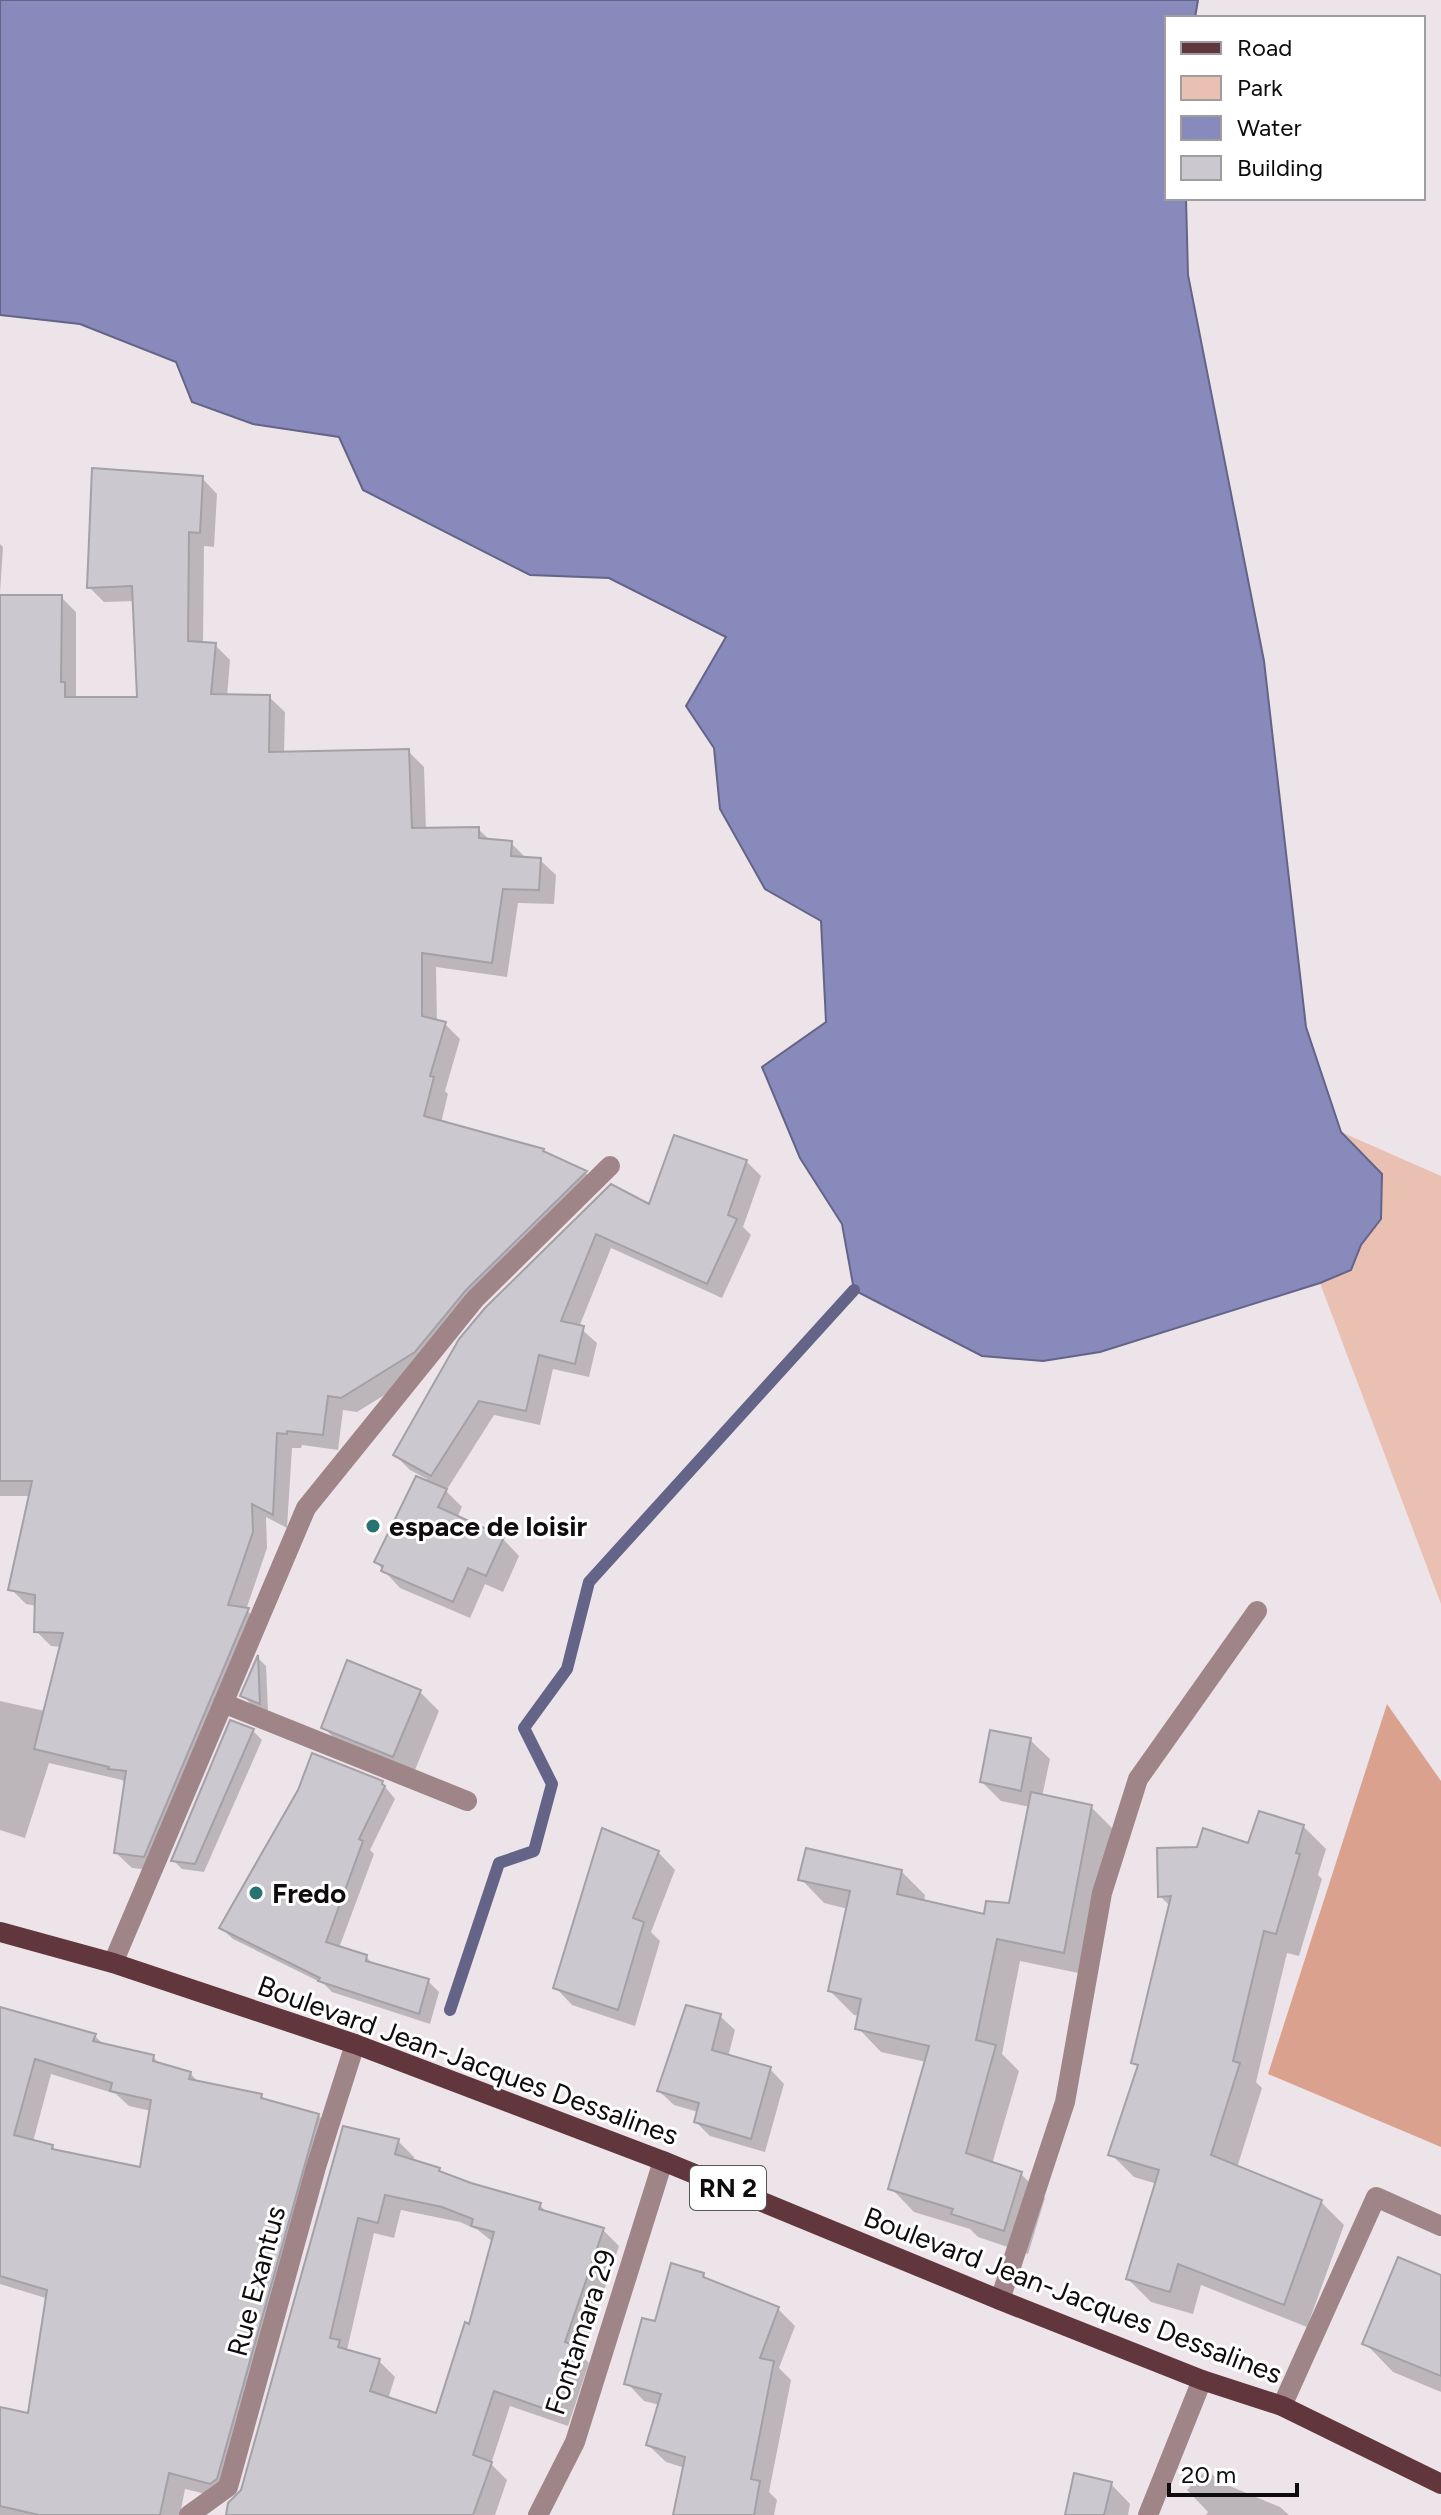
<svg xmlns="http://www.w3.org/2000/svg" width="1441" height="2515" font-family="Figtree,sans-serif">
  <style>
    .green { fill: #eac0b3 }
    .forest { fill: #daa18f }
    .water { fill: #878abb; stroke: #636487; stroke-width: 2 }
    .shadow { fill: #0003; fill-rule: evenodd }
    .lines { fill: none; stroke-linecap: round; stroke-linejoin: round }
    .stream { stroke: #636487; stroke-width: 12 }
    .building { fill: #ccc8cf; stroke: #a3a0a6; stroke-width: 2; fill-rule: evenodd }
    .service { stroke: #9f8588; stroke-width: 20 }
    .minor { stroke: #9f8588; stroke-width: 20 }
    .primary { stroke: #61363d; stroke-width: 20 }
    .poi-dot { fill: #287371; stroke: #fff; stroke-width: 3 }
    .labels { text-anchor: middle; stroke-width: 6; stroke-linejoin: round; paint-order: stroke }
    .shield { fill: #fff; stroke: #575556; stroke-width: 2 }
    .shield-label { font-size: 26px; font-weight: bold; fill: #0f0c0e }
    .poi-label { font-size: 28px; font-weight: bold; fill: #0f0c0e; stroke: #fff; text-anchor: start }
    .street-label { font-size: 28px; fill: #0f0c0e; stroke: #fff }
  </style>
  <rect width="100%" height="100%" fill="#ece4e9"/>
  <path class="green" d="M 1341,1132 L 1441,1176 L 1441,1604 L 1320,1283 L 1351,1270 L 1361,1245 L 1381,1219 L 1382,1174 Z"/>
  <path class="forest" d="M 1387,1704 L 1441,1781 L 1441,2147 L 1268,2074 Z"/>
  <path class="water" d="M 0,0 L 1198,0 L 1195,18 L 1167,18 L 1167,198 L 1186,198 L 1188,275 L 1264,661 L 1306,1027 L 1341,1132 L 1382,1174 L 1381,1219 L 1361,1245 L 1351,1270 L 1320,1283 L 1100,1352 L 1043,1361 L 982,1356 L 854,1290 L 842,1224 L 800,1158 L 762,1067 L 826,1022 L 821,921 L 765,889 L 720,809 L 714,748 L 686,706 L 726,637 L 609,578 L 530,575 L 363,490 L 339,437 L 253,424 L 192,402 L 176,362 L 80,324 L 0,315 Z"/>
  <path class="shadow" d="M 202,478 L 217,494 L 214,547 L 204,546 L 203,644 L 215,645 L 230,660 L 227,697 L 269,697 L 285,712 L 284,754 L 408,751 L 424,767 L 426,830 L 478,829 L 491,841 L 511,843 L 527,859 L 540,860 L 556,875 L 554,904 L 518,903 L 507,977 L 436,967 L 437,1022 L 445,1024 L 460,1039 L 445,1091 L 448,1094 L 441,1123 L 543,1151 L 548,1155 L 585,1172 L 600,1187 L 481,1305 L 430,1367 L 357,1412 L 343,1410 L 338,1450 L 302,1445 L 301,1448 L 292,1448 L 287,1528 L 266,1517 L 267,1548 L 246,1610 L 263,1625 L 159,1871 L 132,1868 L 116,1853 L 126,1784 L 122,1780 L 49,1763 L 25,1838 L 0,1830 L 0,1701 L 45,1711 L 61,1647 L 51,1646 L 36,1631 L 37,1606 L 26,1604 L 11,1589 L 31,1496 L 0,1496 L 0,597 L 61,597 L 76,612 L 76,696 L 79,699 L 140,699 L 135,601 L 104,602 L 89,587 Z
    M 0,544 L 3,547 L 0,593 Z
    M 746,1161 L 761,1176 L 743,1227 L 751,1235 L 722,1298 L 611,1248 L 579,1327 L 597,1343 L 589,1377 L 553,1369 L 540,1425 L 494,1415 L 446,1491 L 462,1507 L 457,1518 L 503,1539 L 519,1556 L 503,1592 L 485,1584 L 470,1618 L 400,1588 L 376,1562 L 427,1479 L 410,1470 L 395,1455 L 611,1186 L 650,1207 Z
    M 258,1658 L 266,1666 L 268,1711 L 252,1705 L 243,1696 Z
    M 420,1692 L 439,1711 L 413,1775 L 343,1747 L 324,1728 Z
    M 253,1731 L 262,1740 L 204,1872 L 182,1869 L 173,1860 Z
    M 1030,1740 L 1050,1759 L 1042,1797 L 1091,1807 L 1115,1831 L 1088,1975 L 1020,1961 L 1002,2054 L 1019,2071 L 992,2164 L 1021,2174 L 1045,2198 L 1028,2254 L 978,2237 L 970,2229 L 914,2212 L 891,2188 L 926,2062 L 881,2052 L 858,2028 L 860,2016 L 854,2015 L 830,1991 L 848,1909 L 824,1903 L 801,1879 L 901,1871 L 925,1895 L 924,1902 L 986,1916 L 1011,1905 L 1030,1807 L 1001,1801 L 982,1782 Z
    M 382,1783 L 395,1799 L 370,1850 L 374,1854 L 339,1948 L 366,1957 L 375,1966 L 428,1981 L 439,1992 L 430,2024 L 332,1992 L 324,1984 L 233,1939 L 221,1928 L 300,1791 Z
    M 1303,1826 L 1326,1849 L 1318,1875 L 1322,1879 L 1299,1956 L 1287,1953 L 1256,2082 L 1262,2088 L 1237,2168 L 1321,2202 L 1344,2225 L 1307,2327 L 1201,2285 L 1193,2314 L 1151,2302 L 1128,2279 L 1157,2184 L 1134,2177 L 1111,2154 L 1139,2068 L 1133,2062 L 1171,1907 L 1160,1896 L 1250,1845 Z
    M 658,1852 L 675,1870 L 651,1932 L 660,1941 L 635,2026 L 572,2005 L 555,1987 Z
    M 0,2009 L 95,2036 L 105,2046 L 153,2057 L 162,2066 L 190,2073 L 200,2084 L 261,2096 L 267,2101 L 318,2115 L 335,2132 L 227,2499 L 185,2489 L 180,2515 L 0,2515 L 0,2409 L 29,2415 L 179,2339 L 0,2284 ZM 51,2074 L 116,2094 L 129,2106 L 151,2111 L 141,2170 L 58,2152 L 52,2146 L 33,2142 Z
    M 720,2016 L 735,2030 L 728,2057 L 770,2069 L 784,2084 L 765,2152 L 710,2136 L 696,2122 L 698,2112 L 674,2105 L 659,2091 Z
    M 344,2128 L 398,2141 L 414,2157 L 413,2161 L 439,2170 L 444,2175 L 540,2205 L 548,2214 L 603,2230 L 619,2246 L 582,2356 L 589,2363 L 568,2426 L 510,2406 L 491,2464 L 507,2480 L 495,2515 L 228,2515 L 242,2491 ZM 401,2210 L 460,2222 L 478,2230 L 493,2242 L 471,2326 L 437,2415 L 388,2399 L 395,2377 L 378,2360 L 347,2350 L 374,2233 L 394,2238 Z
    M 703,2275 L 712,2283 L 778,2309 L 795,2326 L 779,2368 L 791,2380 L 769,2492 L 777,2500 L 774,2515 L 675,2515 L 685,2468 L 666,2462 L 648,2445 L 660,2405 L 644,2401 L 627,2383 L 656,2324 Z
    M 1441,2277 L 1441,2392 L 1393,2372 L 1365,2343 Z
    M 1207,2469 L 1220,2482 L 1280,2507 L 1289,2515 L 1206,2515 L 1208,2512 L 1187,2490 Z
    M 1111,2484 L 1130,2504 L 1128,2515 L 1067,2515 Z"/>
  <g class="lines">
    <path class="stream" d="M 450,2010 L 499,1863 L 534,1851 L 552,1784 L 524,1728 L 567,1669 L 589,1582 L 854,1290"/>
  </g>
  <path class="building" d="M 92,468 L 203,476 L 200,533 L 189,532 L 188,641 L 216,643 L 211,694 L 270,695 L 269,752 L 409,749 L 412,828 L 479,827 L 479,838 L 512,841 L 511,856 L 541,858 L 539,890 L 503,889 L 492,963 L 422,953 L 422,1016 L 446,1022 L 430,1076 L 434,1077 L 424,1116 L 544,1149 L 543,1151 L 587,1171 L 466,1290 L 415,1352 L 341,1398 L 328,1396 L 323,1435 L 287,1431 L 287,1434 L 277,1433 L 273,1515 L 252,1504 L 253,1532 L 228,1605 L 249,1608 L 144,1857 L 114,1853 L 126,1771 L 108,1769 L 109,1767 L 34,1749 L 63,1633 L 34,1632 L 35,1595 L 8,1590 L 32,1481 L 0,1481 L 0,595 L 62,595 L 61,682 L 65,682 L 65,697 L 137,697 L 132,586 L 87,588 Z
    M 674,1135 L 747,1160 L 728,1215 L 737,1219 L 707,1284 L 596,1234 L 561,1321 L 584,1326 L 575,1364 L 539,1355 L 526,1411 L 479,1401 L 431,1476 L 393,1455 L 459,1339 L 485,1308 L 611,1184 L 649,1204 Z
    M 416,1476 L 447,1489 L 438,1507 L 504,1537 L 486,1576 L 468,1568 L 453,1602 L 381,1571 L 383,1566 L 374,1562 Z
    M 258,1655 L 260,1704 L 240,1696 Z
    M 347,1660 L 421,1690 L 393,1757 L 321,1728 Z
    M 230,1720 L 254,1729 L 195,1864 L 171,1861 Z
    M 990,1730 L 1031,1738 L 1021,1791 L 980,1782 Z
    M 312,1753 L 383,1781 L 382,1784 L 385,1786 L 359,1839 L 363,1841 L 326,1942 L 367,1955 L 366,1961 L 429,1979 L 419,2014 L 318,1981 L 320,1978 L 219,1928 L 298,1790 Z
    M 1031,1792 L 1092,1805 L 1064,1953 L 997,1939 L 976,2040 L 996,2045 L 966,2153 L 1022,2172 L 1004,2231 L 951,2214 L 953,2209 L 888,2189 L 929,2046 L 855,2029 L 861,1999 L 828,1991 L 850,1891 L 798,1880 L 806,1848 L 902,1870 L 897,1894 L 984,1914 L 986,1901 L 1009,1903 Z
    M 1259,1811 L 1304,1825 L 1296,1853 L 1300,1854 L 1276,1934 L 1264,1931 L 1233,2061 L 1240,2063 L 1211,2155 L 1322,2200 L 1284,2305 L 1178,2264 L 1170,2292 L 1126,2279 L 1159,2170 L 1108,2155 L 1138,2065 L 1131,2063 L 1171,1896 L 1158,1897 L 1157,1848 L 1197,1847 L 1203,1828 L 1248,1843 Z
    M 602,1828 L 659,1851 L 633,1918 L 644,1922 L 618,2010 L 553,1988 Z
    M 686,2005 L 721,2014 L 712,2050 L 771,2067 L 751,2139 L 694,2122 L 699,2103 L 657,2091 Z
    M 0,2007 L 96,2034 L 93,2041 L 154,2055 L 153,2061 L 191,2072 L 189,2079 L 262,2094 L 261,2098 L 319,2114 L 217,2479 L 210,2484 L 169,2473 L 160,2515 L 39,2515 L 0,2506 L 0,2407 L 28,2413 L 47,2290 L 0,2276 ZM 35,2059 L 112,2083 L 110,2091 L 151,2100 L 140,2167 L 52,2149 L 53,2145 L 14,2135 Z
    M 343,2126 L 399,2139 L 395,2154 L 440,2168 L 439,2171 L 471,2183 L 541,2203 L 539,2209 L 604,2228 L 565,2342 L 574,2345 L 551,2411 L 494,2391 L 473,2455 L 492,2462 L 473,2515 L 226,2515 L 228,2503 L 241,2490 ZM 385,2195 L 442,2207 L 473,2219 L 471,2226 L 494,2232 L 469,2324 L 465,2322 L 436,2413 L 370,2391 L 380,2359 L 338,2347 L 340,2340 L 330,2338 L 358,2218 L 378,2223 Z
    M 1398,2257 L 1441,2275 L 1441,2376 L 1362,2344 Z
    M 671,2263 L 704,2273 L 703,2277 L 779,2307 L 760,2358 L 774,2361 L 751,2479 L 760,2481 L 754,2515 L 673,2515 L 685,2457 L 646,2445 L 661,2394 L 624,2384 L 642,2318 L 655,2321 Z
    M 1074,2473 L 1112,2482 L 1104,2515 L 1065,2515 Z"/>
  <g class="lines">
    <path class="service" d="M 1000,2300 L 1065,2102 L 1102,1893 L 1138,1779 L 1257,1611
      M 1282,2406 L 1376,2197 L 1441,2226"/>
    <path class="minor" d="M 223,1703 L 467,1801
      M 113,1963 L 306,1508 L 475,1299 L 610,1166
      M 189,2515 L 228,2487 L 316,2167 L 355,2044
      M 538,2515 L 575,2442 L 663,2161
      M 1148,2515 L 1202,2380"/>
    <path class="primary" d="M 0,1932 L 113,1963 L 355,2044 L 663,2161 L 1000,2300 L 1202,2380 L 1282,2406 L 1441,2484"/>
  </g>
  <g class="poi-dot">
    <circle cx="373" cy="1526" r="8"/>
    <circle cx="256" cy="1893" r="8"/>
  </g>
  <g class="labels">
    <rect class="shield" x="690" y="2166" width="76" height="44" rx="6"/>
    <g class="shield-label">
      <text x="728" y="2197">RN 2</text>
    </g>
    <g class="poi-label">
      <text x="389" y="1536">espace de loisir</text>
      <text x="272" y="1903">Fredo</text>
    </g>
    <g class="street-label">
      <text transform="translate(468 2060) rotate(20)" y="10">Boulevard Jean-Jacques Dessalines</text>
      <text transform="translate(256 2281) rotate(-75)" y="10">Rue Exantus</text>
      <text transform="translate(1073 2295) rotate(21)" y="10">Boulevard Jean-Jacques Dessalines</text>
      <text transform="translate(580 2332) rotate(-72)" y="10">Fontamara 29</text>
    </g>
  </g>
  <rect x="1165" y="16" width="260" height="184" fill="#ffffff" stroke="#9f9e9f" stroke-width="2"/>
  <rect x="1181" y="42" width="40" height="12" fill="#61363d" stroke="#9f9e9f" stroke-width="2"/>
  <text x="1237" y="56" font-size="24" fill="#0f0c0e">Road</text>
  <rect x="1181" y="76" width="40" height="24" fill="#eac0b3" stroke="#9f9e9f" stroke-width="2"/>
  <text x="1237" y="96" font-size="24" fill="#0f0c0e">Park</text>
  <rect x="1181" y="116" width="40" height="24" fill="#878abb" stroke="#9f9e9f" stroke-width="2"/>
  <text x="1237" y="136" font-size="24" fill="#0f0c0e">Water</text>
  <rect x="1181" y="156" width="40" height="24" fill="#ccc8cf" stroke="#9f9e9f" stroke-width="2"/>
  <text x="1237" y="176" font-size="24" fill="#0f0c0e">Building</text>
  <path d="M1169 2483v12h128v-12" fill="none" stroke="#0f0c0e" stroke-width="4"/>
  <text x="1181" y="2483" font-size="24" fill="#0f0c0e" stroke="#ffffff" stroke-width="6" paint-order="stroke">20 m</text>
</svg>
